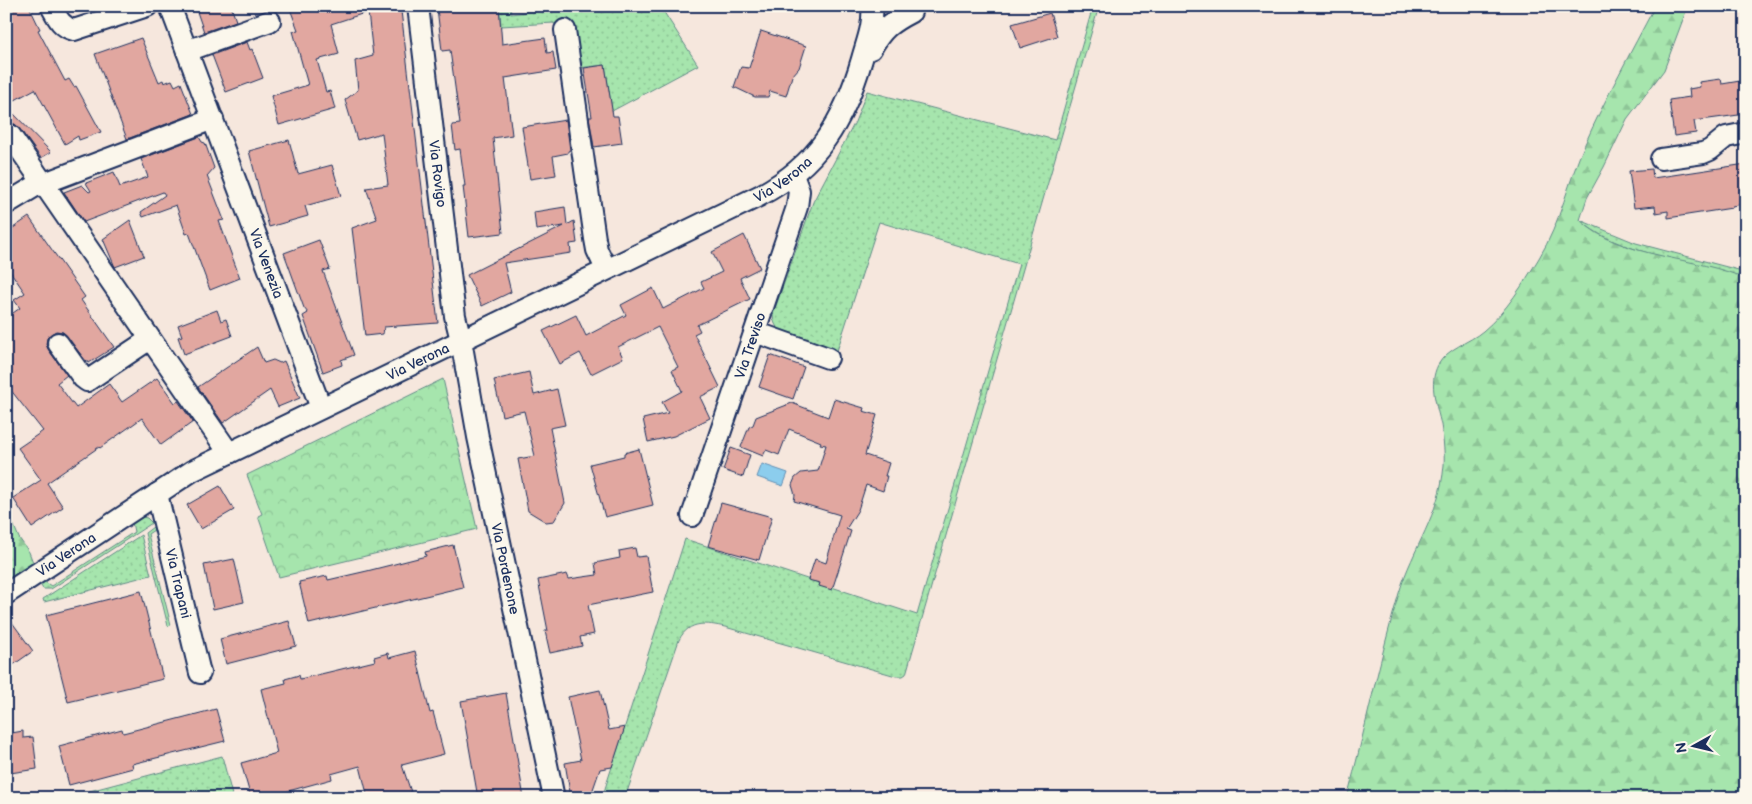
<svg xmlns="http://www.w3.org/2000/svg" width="1752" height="804" font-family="'Balsamiq Sans',sans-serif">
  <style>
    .grass { fill: url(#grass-dots); stroke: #608a86 }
    .forest { fill: url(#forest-firs); stroke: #608a86 }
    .park { fill: url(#park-crowns); stroke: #608a86 }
    .water { fill: #8ccded; stroke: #5f8eb4 }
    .building { fill: #e1a7a0; stroke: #1b2f5e }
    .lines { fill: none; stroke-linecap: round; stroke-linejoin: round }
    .minor-casing { stroke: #1b2f5e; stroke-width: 24 }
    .minor { stroke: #fbf7ec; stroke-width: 20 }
    .labels { text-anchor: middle; stroke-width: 4.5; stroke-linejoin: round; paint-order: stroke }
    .street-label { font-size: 14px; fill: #1b2f5e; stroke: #fbf7ec }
  </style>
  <defs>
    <pattern id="grass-dots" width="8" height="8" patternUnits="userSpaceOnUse" patternTransform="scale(1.25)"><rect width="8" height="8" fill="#a6e5ad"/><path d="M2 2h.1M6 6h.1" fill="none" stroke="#8ec597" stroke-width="1.8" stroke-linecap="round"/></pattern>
    <pattern id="forest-firs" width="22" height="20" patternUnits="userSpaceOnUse" patternTransform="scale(1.25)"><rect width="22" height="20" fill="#a6e5ad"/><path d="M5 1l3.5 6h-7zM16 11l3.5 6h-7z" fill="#8ec597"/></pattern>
    <pattern id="park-crowns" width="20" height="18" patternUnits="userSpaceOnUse" patternTransform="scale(1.25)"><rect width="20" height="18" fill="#a6e5ad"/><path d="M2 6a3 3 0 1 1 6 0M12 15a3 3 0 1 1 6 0" fill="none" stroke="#8ec597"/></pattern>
  </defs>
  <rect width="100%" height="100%" fill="#f6e7dd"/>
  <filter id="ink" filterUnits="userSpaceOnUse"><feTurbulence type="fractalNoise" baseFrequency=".02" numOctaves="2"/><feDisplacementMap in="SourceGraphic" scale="10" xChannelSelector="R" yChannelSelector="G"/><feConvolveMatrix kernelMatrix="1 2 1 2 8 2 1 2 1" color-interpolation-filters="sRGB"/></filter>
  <g filter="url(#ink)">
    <path class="grass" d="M 499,6 L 510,6 L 511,14 L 542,10 L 542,6 L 660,6 L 698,65 L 612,111 L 605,65 L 579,68 L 573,22 L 554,24 L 554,23 L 501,26 Z
      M 1093,6 L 1099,6 L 906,674 L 903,676 L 896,676 L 725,627 C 707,623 689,620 679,640 L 625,798 L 602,798 L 685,539 L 917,615 L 1019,264 L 879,222 L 837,351 L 784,334 C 777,329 773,323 773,314 L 813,202 L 855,122 L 867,91 L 1055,140 Z
      M 1580,220 L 1636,243 L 1746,272 L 1746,279 C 1733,273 1719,270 1705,267 C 1666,257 1610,248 1580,220 Z
      M 142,517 L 147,518 L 152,523 L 51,589 L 43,589 L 41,586 L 42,580 L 51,586 L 134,532 L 132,522 Z
      M 153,527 L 154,530 L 148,534 L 171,625 L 168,626 L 145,533 Z
      M 141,535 L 151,575 L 44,602 L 43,599 Z
      M 222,756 L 232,795 L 230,798 L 167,798 L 150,795 L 126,798 L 63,798 Z"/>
    <path class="forest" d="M 1655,6 L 1688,6 L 1664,70 L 1627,119 L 1604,167 L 1587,198 L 1580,220 C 1620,259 1698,256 1746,279 L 1746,798 L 1347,798 C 1365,730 1379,661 1399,593 C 1413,547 1440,515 1444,465 C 1445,452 1443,438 1441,425 C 1437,406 1428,384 1438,365 C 1447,348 1469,343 1483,331 C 1506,312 1524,283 1539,258 C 1561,222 1568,181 1585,144 C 1606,97 1631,52 1655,6 Z
      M 6,507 L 19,538 L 29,552 L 34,565 L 6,584 Z"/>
    <path class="park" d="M 443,379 L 477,529 L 279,577 L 258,516 L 262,514 L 247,475 Z"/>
    <path class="water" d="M 762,464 L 788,473 L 783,486 L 757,477 Z"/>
    <path class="building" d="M 6,6 L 29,6 L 40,29 L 38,30 L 65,81 L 69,79 L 74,87 L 76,86 L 101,132 L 79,140 L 78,136 L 65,144 L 35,89 L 6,105 Z
      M 195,6 L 231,6 L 236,21 L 204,32 Z
      M 289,6 L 376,6 L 377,9 L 373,10 L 393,8 L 393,12 L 401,11 L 438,323 L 384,327 L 383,334 L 365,336 L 352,228 L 377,219 L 366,188 L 388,185 L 382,133 L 357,140 L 345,100 L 358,90 L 355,61 L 373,56 L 368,12 L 331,24 L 339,54 L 317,60 L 326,92 L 330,91 L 335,109 L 279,125 L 271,96 L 308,85 L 293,31 L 298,30 Z
      M 451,6 L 499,6 L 502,44 L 545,38 L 547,53 L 553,52 L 556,70 L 505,78 L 512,135 L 493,138 L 503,233 L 469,237 L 463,186 L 465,186 L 460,149 L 455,150 L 452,125 L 460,124 L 450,50 L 442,51 L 437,8 Z
      M 1050,13 L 1057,36 L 1020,48 L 1012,24 Z
      M 761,31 L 806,46 L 799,68 L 792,76 L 786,96 L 770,91 L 768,97 L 755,97 L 734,87 L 741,67 L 749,68 Z
      M 141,38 L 159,82 L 163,80 L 164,83 L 172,80 L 175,86 L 181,83 L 193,114 L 127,139 L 95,54 Z
      M 247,42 L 250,50 L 252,49 L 263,78 L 226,92 L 212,55 Z
      M 605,65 L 613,116 L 618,116 L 622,143 L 594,147 L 589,117 L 592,117 L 584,68 Z
      M 1721,79 L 1722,84 L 1746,80 L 1746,114 L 1694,121 L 1696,133 L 1674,136 L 1669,100 L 1690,97 L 1689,89 L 1700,87 L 1699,82 Z
      M 11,111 L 51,152 L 41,158 L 19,128 L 15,124 L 6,123 L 6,115 Z
      M 566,120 L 570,150 L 568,151 L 568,153 L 553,156 L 556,175 L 530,179 L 522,127 Z
      M 199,137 L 202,142 L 205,143 L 214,168 L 207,176 L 224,220 L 219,221 L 240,278 L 210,290 L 189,233 L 186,234 L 176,205 L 143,217 L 141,212 L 165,195 L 163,192 L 84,222 L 64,192 L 82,185 L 89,192 L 91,191 L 86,183 L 114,172 L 120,187 L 148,177 L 141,159 Z
      M 289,140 L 298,174 L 332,165 L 341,196 L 305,206 L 308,216 L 269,227 L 249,151 Z
      M 1746,164 L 1746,187 L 1740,187 L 1742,204 L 1732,206 L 1732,208 L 1668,218 L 1668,211 L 1656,213 L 1655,206 L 1634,208 L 1629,171 L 1652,169 L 1653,178 Z
      M 565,207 L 567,225 L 574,221 L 577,243 L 570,244 L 571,253 L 504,263 L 511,292 L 482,306 L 467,275 L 564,226 L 536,230 L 534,212 Z
      M 29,217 L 85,297 L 81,300 L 114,347 L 89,363 L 87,360 L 86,361 L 63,332 L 56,331 L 51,334 L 47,338 L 46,344 L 48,349 L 67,375 L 57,383 L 76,408 L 109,384 L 122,402 L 157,378 L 175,403 L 178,401 L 193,422 L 161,445 L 142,418 L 100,448 L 99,447 L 47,483 L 63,507 L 32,528 L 13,498 L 41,480 L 18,448 L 43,431 L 6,384 L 6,318 L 20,308 L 14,300 L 25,293 L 6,265 L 6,233 Z
      M 130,220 L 144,256 L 115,267 L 103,239 Z
      M 744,235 L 760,268 L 740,278 L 750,299 L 697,325 L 700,331 L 694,334 L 720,387 L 700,397 L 710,418 L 674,436 L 648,442 L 643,419 L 668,413 L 662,402 L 682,391 L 672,370 L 678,367 L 658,327 L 618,347 L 623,358 L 591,374 L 580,353 L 560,364 L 543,331 L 576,315 L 586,336 L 626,315 L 621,305 L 653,288 L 663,309 L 704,288 L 701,282 L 722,272 L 712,252 Z
      M 319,240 L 330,269 L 323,271 L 354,355 L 341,360 L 342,365 L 323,372 L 303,316 L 308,313 L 304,308 L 284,253 Z
      M 217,310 L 221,321 L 226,319 L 232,336 L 184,354 L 178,337 L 182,336 L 178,325 Z
      M 257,347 L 264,363 L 273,360 L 280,363 L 284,361 L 300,398 L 278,407 L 270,390 L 223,423 L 198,387 Z
      M 770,355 L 804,367 L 793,399 L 759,387 Z
      M 529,372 L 534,395 L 557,389 L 565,425 L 550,428 L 565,503 L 554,521 L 546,522 L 528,511 L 518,459 L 535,456 L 524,411 L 502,416 L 494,380 Z
      M 834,399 L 864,408 L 863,411 L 877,415 L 865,455 L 889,463 L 885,476 L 887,476 L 883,491 L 866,485 L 858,510 L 846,529 L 851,531 L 832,590 L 819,586 L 820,583 L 808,580 L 815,559 L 826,563 L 840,515 L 794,501 L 795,495 L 792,485 L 795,478 L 801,473 L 818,471 L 826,445 L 820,444 L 821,442 L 789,429 L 779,455 L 766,450 L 763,456 L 741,447 L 749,427 L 753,425 L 756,417 L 792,403 L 828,417 Z
      M 731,448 L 750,455 L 743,477 L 723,470 Z
      M 639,449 L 653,505 L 605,517 L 590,464 L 624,456 L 624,453 Z
      M 220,486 L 234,510 L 201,529 L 187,505 Z
      M 721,503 L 772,517 L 759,560 L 708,546 Z
      M 453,545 L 463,587 L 309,624 L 299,582 L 327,576 L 328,580 L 367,571 L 426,556 L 425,552 Z
      M 635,548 L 637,557 L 646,556 L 653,592 L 588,605 L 594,634 L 580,637 L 582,646 L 550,653 L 545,631 L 548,631 L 538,580 L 567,574 L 569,579 L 597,575 L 595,563 L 620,558 L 619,551 Z
      M 234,559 L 244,602 L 213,609 L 204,565 Z
      M 141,591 L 163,679 L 68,702 L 46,615 Z
      M 6,614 L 33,651 L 6,670 Z
      M 289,621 L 296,646 L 226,664 L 220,639 Z
      M 415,651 L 430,713 L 433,712 L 444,754 L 402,765 L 413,798 L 368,798 L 360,766 L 331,774 L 332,779 L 263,798 L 251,798 L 241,763 L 277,753 L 261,689 L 286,683 L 285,679 L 299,675 L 300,679 L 375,661 L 374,657 L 388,653 L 389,658 Z
      M 600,690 L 609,730 L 625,727 L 612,767 L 600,769 L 590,798 L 571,798 L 565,763 L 581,760 L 568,697 Z
      M 506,693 L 524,798 L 478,798 L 461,701 Z
      M 216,709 L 225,741 L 132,764 L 133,768 L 69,785 L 59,746 L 122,729 L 123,733 Z
      M 23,731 L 23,738 L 33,737 L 37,769 L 10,773 L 6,748 L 6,734 Z"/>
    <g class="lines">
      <g class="minor-casing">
        <g id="minor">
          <path d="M 51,6 C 57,17 61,27 74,30 L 147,6"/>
          <path id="s1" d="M 170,6 L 321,408"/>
          <path id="s2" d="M 418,6 L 455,316 L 461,340 L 478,437 L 554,798"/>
          <path d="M 565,30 L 595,239 L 597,250 L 606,269"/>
          <path d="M 871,49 C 882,29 890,23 911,12"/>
          <path d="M 187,51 L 270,21"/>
          <path d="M 10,135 L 229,453"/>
          <path d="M 1661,159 L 1703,153 L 1710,150 L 1726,137 L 1746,133"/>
          <path d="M 6,204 L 34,187 L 213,119"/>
          <path d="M 755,332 L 828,358"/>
          <path d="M 58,343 L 83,378 L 87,381 L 150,339"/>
          <path id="s3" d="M 157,494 L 200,673"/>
          <path id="s4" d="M 692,516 L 797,207 L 799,191 L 793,175"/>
          <path id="s5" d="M 6,594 L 192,471 L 759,196 C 818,165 844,121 862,59 C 867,41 874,25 872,6"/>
        </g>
      </g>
      <use href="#minor" class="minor"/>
    </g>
  </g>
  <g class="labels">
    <g class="street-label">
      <text dy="5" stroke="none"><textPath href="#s2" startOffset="169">Via Rovigo</textPath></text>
      <text dy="5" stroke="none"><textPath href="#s5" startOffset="882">Via Verona</textPath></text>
      <text dy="5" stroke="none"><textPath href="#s1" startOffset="275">Via Venezia</textPath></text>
      <text dy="5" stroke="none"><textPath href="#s4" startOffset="180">Via Treviso</textPath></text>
      <text dy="5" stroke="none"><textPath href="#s5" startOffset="474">Via Verona</textPath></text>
      <text dy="5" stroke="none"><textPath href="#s5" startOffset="72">Via Verona</textPath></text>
      <text dy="5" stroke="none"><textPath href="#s2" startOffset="570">Via Pordenone</textPath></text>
      <text dy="5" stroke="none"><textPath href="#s3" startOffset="92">Via Trapani</textPath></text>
    </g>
  </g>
  <rect width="1752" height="804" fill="none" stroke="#fbf7ec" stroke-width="25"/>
  <rect x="12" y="12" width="1727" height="779" fill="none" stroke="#1b2f5e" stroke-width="2" filter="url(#ink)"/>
  <g transform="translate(1694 746) rotate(262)" stroke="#fbf7ec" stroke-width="4" paint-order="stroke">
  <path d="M0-4L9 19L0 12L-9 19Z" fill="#1b2f5e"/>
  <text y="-8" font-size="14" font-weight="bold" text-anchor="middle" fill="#1b2f5e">N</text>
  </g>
</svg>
